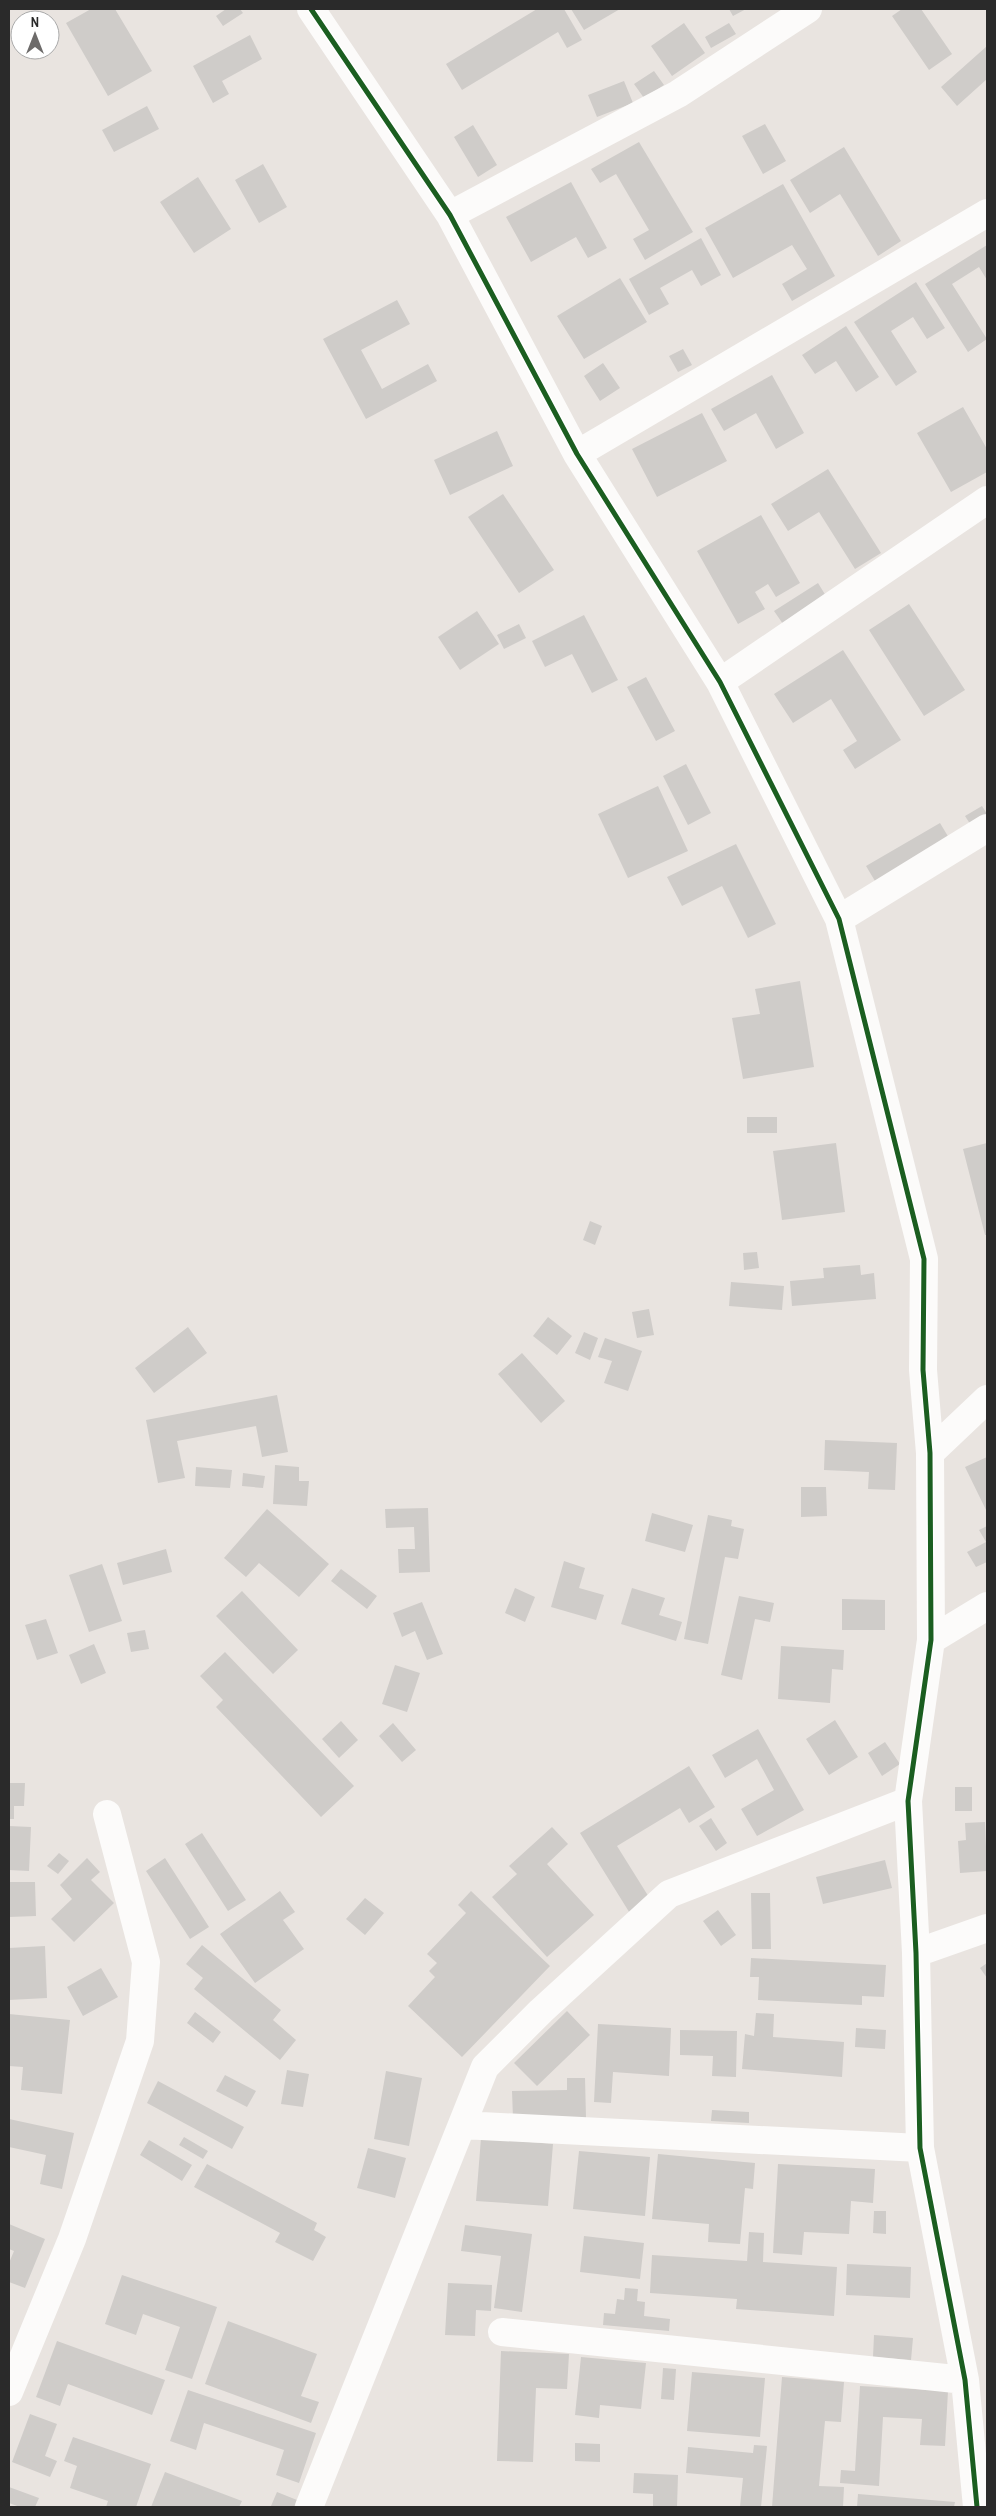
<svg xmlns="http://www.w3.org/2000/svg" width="996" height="2516" font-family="'Archivo Narrow',sans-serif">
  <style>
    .building { fill: #cfccc9 }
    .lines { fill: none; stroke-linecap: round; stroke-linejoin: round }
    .minor { stroke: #fcfbfa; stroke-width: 28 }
    .cycleway-casing { stroke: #fff; stroke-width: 8 }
    .cycleway { stroke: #1b5e20; stroke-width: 5 }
  </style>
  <rect width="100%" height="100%" fill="#e9e4e0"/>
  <path class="building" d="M 91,9 L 115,9 L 152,71 L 108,96 L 66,23 Z
    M 226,9 L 240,9 L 243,13 L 223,26 L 216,16 Z
    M 537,9 L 564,9 L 582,40 L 567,48 L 558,32 L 462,90 L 446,64 Z
    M 571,9 L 620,9 L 584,30 Z
    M 729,9 L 746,9 L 733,16 Z
    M 902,9 L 921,9 L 952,54 L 929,70 L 892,16 Z
    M 684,23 L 705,53 L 672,76 L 651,46 Z
    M 729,23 L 736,34 L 711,48 L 705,37 Z
    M 250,35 L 262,59 L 222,81 L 229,94 L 213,103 L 193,66 Z
    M 987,46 L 987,79 L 957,106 L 941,87 Z
    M 654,71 L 664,85 L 644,98 L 634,84 Z
    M 624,81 L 633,103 L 597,117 L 588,95 Z
    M 147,106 L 159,129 L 114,152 L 102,130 Z
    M 765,124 L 786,161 L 763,174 L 742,136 Z
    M 473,125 L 497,165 L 478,177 L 454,137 Z
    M 639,142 L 693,232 L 645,260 L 633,239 L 649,230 L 616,174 L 600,183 L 591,169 Z
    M 844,147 L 901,241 L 878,256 L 840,194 L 810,213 L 790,180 Z
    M 263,164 L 287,207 L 259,223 L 235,180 Z
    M 198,177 L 231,229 L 194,253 L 160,202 Z
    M 571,182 L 607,248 L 588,258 L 576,237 L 531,262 L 506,217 Z
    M 783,184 L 835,276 L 792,301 L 782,284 L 807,269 L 792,245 L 733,278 L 705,228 Z
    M 701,238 L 721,275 L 701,286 L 692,270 L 660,288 L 669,304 L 649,315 L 629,279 Z
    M 987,245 L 987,280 L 979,267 L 952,284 L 987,339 L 968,352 L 925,284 Z
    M 620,278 L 647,322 L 584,359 L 557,316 Z
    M 916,282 L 945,328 L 927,339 L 913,317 L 891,331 L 917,372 L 896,386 L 854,322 Z
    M 397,300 L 410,324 L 361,350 L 382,389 L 428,364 L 437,381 L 366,419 L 323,339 Z
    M 846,326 L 879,377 L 856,392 L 836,361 L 815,374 L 802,355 Z
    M 683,349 L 692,365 L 678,372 L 669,356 Z
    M 603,363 L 620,388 L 600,401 L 584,376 Z
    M 772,375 L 804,433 L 776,449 L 756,413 L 724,431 L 711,409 Z
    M 963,407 L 987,449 L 987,472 L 951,492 L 917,433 Z
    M 702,413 L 727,461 L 657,497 L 632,449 Z
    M 497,431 L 513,466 L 450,495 L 434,460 Z
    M 828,469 L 881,553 L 855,569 L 819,512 L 788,531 L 771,504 Z
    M 503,494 L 554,570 L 519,593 L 468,517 Z
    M 761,515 L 800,583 L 776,597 L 768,584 L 755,592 L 765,609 L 738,624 L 697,551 Z
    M 818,583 L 826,596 L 783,624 L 774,611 Z
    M 909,604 L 965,690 L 924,716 L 869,630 Z
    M 477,611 L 499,644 L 460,670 L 438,637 Z
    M 584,615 L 618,680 L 592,693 L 572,654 L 545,667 L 532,641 Z
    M 519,624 L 526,638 L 504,649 L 497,635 Z
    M 843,650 L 901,740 L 855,769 L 843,750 L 857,741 L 831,699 L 793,723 L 774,694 Z
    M 646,677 L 675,731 L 656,741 L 627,687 Z
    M 686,764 L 711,813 L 688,825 L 663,776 Z
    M 658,786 L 688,851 L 628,878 L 598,814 Z
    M 982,806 L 987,814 L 987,823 L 974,830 L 965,816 Z
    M 940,823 L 952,843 L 878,886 L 866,866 Z
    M 736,844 L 776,924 L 748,938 L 722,886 L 682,906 L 667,877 Z
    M 800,981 L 814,1067 L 743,1079 L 732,1018 L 760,1014 L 755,989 Z
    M 747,1117 L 777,1117 L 777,1133 L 747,1133 Z
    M 836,1143 L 845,1212 L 782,1220 L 773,1151 Z
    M 987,1143 L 987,1235 L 985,1235 L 963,1149 Z
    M 590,1221 L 602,1226 L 595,1245 L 583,1240 Z
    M 757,1252 L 759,1268 L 744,1270 L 743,1253 Z
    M 860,1265 L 861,1275 L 874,1273 L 876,1299 L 792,1306 L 790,1281 L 824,1278 L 823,1268 Z
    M 731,1282 L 784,1286 L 782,1310 L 729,1306 Z
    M 649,1309 L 654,1335 L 637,1338 L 632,1312 Z
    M 548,1317 L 572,1336 L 557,1355 L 533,1336 Z
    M 188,1327 L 207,1353 L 154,1393 L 135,1368 Z
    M 584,1332 L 598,1338 L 590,1360 L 575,1353 Z
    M 605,1338 L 642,1351 L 628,1391 L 604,1383 L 612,1361 L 598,1357 Z
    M 522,1353 L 565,1401 L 541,1423 L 498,1374 Z
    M 277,1395 L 288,1452 L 262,1457 L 256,1426 L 177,1441 L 185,1478 L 158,1483 L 146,1420 Z
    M 825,1440 L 897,1443 L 895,1490 L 868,1489 L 869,1472 L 824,1470 Z
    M 987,1457 L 987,1512 L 965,1467 Z
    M 275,1465 L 299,1467 L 299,1481 L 309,1481 L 307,1506 L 273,1504 Z
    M 196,1467 L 232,1470 L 230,1488 L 195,1486 Z
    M 243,1473 L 265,1476 L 263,1488 L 242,1486 Z
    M 801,1487 L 826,1487 L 827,1516 L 801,1517 Z
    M 428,1508 L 430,1572 L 399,1573 L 398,1549 L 415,1549 L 414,1527 L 386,1528 L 385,1509 Z
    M 267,1509 L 329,1564 L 299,1597 L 259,1563 L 246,1577 L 224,1558 Z
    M 652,1513 L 693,1525 L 685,1552 L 645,1541 Z
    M 708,1515 L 732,1520 L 731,1526 L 744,1529 L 738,1559 L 725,1557 L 708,1644 L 684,1639 Z
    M 987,1526 L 987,1562 L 976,1567 L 967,1552 L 986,1542 L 979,1530 Z
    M 166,1549 L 172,1572 L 123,1585 L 117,1563 Z
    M 564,1561 L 585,1568 L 579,1588 L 604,1595 L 596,1620 L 551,1607 Z
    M 102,1564 L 122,1621 L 89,1632 L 69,1575 Z
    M 341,1569 L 377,1596 L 367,1609 L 331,1581 Z
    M 515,1588 L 535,1597 L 525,1622 L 505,1613 Z
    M 632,1588 L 665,1598 L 659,1615 L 682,1622 L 676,1641 L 621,1624 Z
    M 242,1591 L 298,1650 L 273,1674 L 216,1616 Z
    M 739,1596 L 774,1603 L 770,1622 L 755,1619 L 742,1680 L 721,1675 Z
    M 842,1599 L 885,1600 L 885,1630 L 842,1630 Z
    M 422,1602 L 443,1654 L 427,1660 L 415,1631 L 402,1637 L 393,1613 Z
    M 46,1619 L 58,1653 L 37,1660 L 25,1625 Z
    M 145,1630 L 149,1649 L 131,1652 L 127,1633 Z
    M 94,1644 L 106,1673 L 81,1684 L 69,1655 Z
    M 781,1646 L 844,1650 L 843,1670 L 832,1669 L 830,1703 L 778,1699 Z
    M 225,1652 L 354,1786 L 321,1817 L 216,1707 L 223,1700 L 200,1676 Z
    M 395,1665 L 420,1673 L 407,1712 L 382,1704 Z
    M 835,1720 L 858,1757 L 829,1775 L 806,1739 Z
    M 341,1721 L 358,1740 L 339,1758 L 322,1739 Z
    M 393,1723 L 416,1750 L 402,1762 L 379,1736 Z
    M 758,1729 L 804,1810 L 757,1836 L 741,1809 L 774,1790 L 757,1759 L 725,1778 L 712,1755 Z
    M 885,1742 L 900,1764 L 882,1776 L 868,1753 Z
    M 689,1766 L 715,1807 L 689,1823 L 680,1808 L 617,1846 L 652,1902 L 631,1915 L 580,1833 Z
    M 9,1783 L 25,1783 L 24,1806 L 14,1806 L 14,1819 L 9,1819 Z
    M 955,1787 L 972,1787 L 972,1811 L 955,1811 Z
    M 711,1818 L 727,1843 L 716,1851 L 699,1826 Z
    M 985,1822 L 987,1871 L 960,1873 L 958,1841 L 966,1840 L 965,1823 Z
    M 9,1826 L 31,1827 L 29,1871 L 9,1870 Z
    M 552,1827 L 568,1844 L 547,1864 L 594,1915 L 547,1957 L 492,1897 L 517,1874 L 509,1866 Z
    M 202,1833 L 246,1900 L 228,1911 L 185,1844 Z
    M 59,1853 L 69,1861 L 58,1874 L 47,1866 Z
    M 87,1858 L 100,1872 L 91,1880 L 114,1903 L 74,1942 L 51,1919 L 72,1899 L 60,1885 Z
    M 165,1858 L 209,1927 L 190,1939 L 146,1871 Z
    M 885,1860 L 892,1888 L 823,1904 L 816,1877 Z
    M 9,1882 L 35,1882 L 36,1916 L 9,1917 Z
    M 280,1891 L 295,1912 L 283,1920 L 304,1949 L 255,1983 L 220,1934 Z
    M 471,1891 L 550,1966 L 462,2057 L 408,2006 L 435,1977 L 429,1971 L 437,1963 L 427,1954 L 466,1913 L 458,1905 Z
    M 751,1893 L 770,1893 L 771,1949 L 752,1949 Z
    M 365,1898 L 384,1913 L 365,1935 L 346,1919 Z
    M 718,1910 L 736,1935 L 721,1946 L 703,1921 Z
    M 202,1945 L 281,2010 L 273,2020 L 296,2040 L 280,2060 L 194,1989 L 203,1978 L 186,1964 Z
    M 45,1946 L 47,1998 L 9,2000 L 9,1948 Z
    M 751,1958 L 886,1965 L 884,1997 L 862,1996 L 862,2005 L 758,2000 L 759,1977 L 750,1977 Z
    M 987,1963 L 987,1978 L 980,1968 Z
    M 101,1968 L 118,1997 L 83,2016 L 67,1987 Z
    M 567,2011 L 590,2035 L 537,2086 L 514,2063 Z
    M 195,2012 L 221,2032 L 213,2043 L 187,2023 Z
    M 756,2013 L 774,2014 L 773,2037 L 844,2042 L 842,2077 L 742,2069 L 745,2034 L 754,2036 Z
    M 9,2014 L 70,2020 L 62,2094 L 21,2090 L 23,2067 L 9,2066 Z
    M 598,2024 L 671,2028 L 669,2076 L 613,2072 L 611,2103 L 594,2102 Z
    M 856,2028 L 886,2030 L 885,2049 L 855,2047 Z
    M 680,2030 L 737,2031 L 736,2077 L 712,2076 L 713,2056 L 680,2055 Z
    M 287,2070 L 309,2074 L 303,2107 L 281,2104 Z
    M 386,2071 L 422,2078 L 409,2146 L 374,2139 Z
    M 225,2075 L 256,2091 L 247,2107 L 216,2091 Z
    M 567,2078 L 585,2078 L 586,2118 L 513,2118 L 512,2091 L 567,2090 Z
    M 158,2081 L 244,2127 L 232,2149 L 147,2103 Z
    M 712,2110 L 749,2112 L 749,2123 L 711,2121 Z
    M 9,2119 L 74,2133 L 62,2189 L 40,2184 L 46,2155 L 9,2147 Z
    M 184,2137 L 208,2151 L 203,2159 L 179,2145 Z
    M 481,2138 L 553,2144 L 548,2206 L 476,2201 Z
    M 149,2140 L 192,2165 L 182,2181 L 140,2155 Z
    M 368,2148 L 406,2158 L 395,2198 L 357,2188 Z
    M 579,2151 L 650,2157 L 645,2216 L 573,2209 Z
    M 658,2154 L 755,2163 L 753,2189 L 745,2188 L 740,2244 L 708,2242 L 709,2224 L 652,2219 Z
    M 207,2164 L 317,2223 L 314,2230 L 326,2237 L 313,2261 L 275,2242 L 280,2233 L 194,2187 Z
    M 778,2164 L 875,2169 L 873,2203 L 851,2201 L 849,2234 L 804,2232 L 802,2255 L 773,2253 Z
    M 874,2211 L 886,2211 L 886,2234 L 873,2233 Z
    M 9,2224 L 45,2239 L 25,2288 L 9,2282 L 9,2263 L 14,2251 L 9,2249 Z
    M 465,2225 L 532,2234 L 522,2312 L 494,2308 L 501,2256 L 461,2251 Z
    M 749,2232 L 764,2233 L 763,2262 L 837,2267 L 834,2316 L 736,2309 L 737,2299 L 650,2293 L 652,2255 L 747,2261 Z
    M 584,2236 L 644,2243 L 640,2279 L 580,2272 Z
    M 847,2264 L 911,2267 L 910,2298 L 846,2295 Z
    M 122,2275 L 217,2307 L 192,2379 L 165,2370 L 180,2327 L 143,2314 L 136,2335 L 105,2324 Z
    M 448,2283 L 492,2285 L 491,2311 L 476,2310 L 475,2336 L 445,2335 Z
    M 625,2288 L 638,2289 L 637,2301 L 645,2302 L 644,2316 L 670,2319 L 669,2331 L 603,2325 L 604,2313 L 615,2314 L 617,2299 L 624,2300 Z
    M 228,2321 L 317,2354 L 301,2396 L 319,2402 L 311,2423 L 205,2384 Z
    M 874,2335 L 913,2338 L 911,2360 L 873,2357 Z
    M 57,2341 L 165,2380 L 152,2415 L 68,2384 L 60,2406 L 36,2397 Z
    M 501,2351 L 569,2354 L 567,2389 L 536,2388 L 533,2462 L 497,2461 Z
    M 581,2357 L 646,2363 L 641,2409 L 600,2405 L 599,2418 L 575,2415 Z
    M 663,2368 L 676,2369 L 674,2400 L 661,2399 Z
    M 692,2372 L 765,2378 L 760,2437 L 687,2431 Z
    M 782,2377 L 844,2382 L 841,2422 L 825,2421 L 819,2486 L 844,2487 L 843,2507 L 772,2507 Z
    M 860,2386 L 948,2391 L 945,2446 L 920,2445 L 922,2419 L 883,2417 L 879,2486 L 840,2483 L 841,2470 L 855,2471 Z
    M 188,2390 L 316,2433 L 299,2483 L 276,2475 L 284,2450 L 204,2423 L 196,2450 L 170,2441 Z
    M 30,2414 L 57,2424 L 45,2456 L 57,2461 L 50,2477 L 12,2462 Z
    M 73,2437 L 151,2464 L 136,2507 L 106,2507 L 108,2501 L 70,2488 L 77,2466 L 64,2461 Z
    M 575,2443 L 600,2444 L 600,2462 L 575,2461 Z
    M 754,2445 L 767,2446 L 761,2507 L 740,2507 L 743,2478 L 686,2473 L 688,2447 L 753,2453 Z
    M 165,2472 L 242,2501 L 239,2507 L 151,2507 Z
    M 634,2473 L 678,2475 L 677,2507 L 653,2507 L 653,2494 L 633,2493 Z
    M 9,2487 L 39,2498 L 35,2507 L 20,2507 L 9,2503 Z
    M 277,2492 L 297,2500 L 294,2507 L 271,2506 Z
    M 858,2494 L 955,2502 L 954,2507 L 857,2507 Z"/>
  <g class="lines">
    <path class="minor" d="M 311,9 L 450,215 L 577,454 L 720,682 L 839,919 L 924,1259 L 923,1370 L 930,1453 L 931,1640 L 908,1801 L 916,1953 L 920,2148 L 965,2380 L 977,2507
      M 450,215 L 678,94 L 808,9
      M 577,454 L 987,213
      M 720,682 L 987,500
      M 839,919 L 987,828
      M 930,1453 L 987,1399
      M 931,1640 L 987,1606
      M 916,1953 L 987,1928
      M 462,2125 L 920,2148
      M 502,2332 L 965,2380
      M 9,2392 L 72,2239 L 140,2041 L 146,1962 L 107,1814
      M 309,2507 L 485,2067 L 541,2011 L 669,1894 L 908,1801"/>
    <g class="cycleway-casing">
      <path id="cycleway" d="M 311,9 L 450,215 L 577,454 L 720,682 L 839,919 L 924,1259 L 923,1370 L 930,1453 L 931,1640 L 908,1801 L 916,1953 L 920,2148 L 965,2380 L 977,2507"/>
    </g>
    <use href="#cycleway" class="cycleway"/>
  </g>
  <rect width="996" height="2516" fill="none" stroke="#2a2a2a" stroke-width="20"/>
  <g transform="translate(35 35)"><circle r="24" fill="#ffffff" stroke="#aaaaaa"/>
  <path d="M0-4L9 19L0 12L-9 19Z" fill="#6d6b6a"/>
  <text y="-8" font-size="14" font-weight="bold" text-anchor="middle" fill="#2a2a2a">N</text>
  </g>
</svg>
